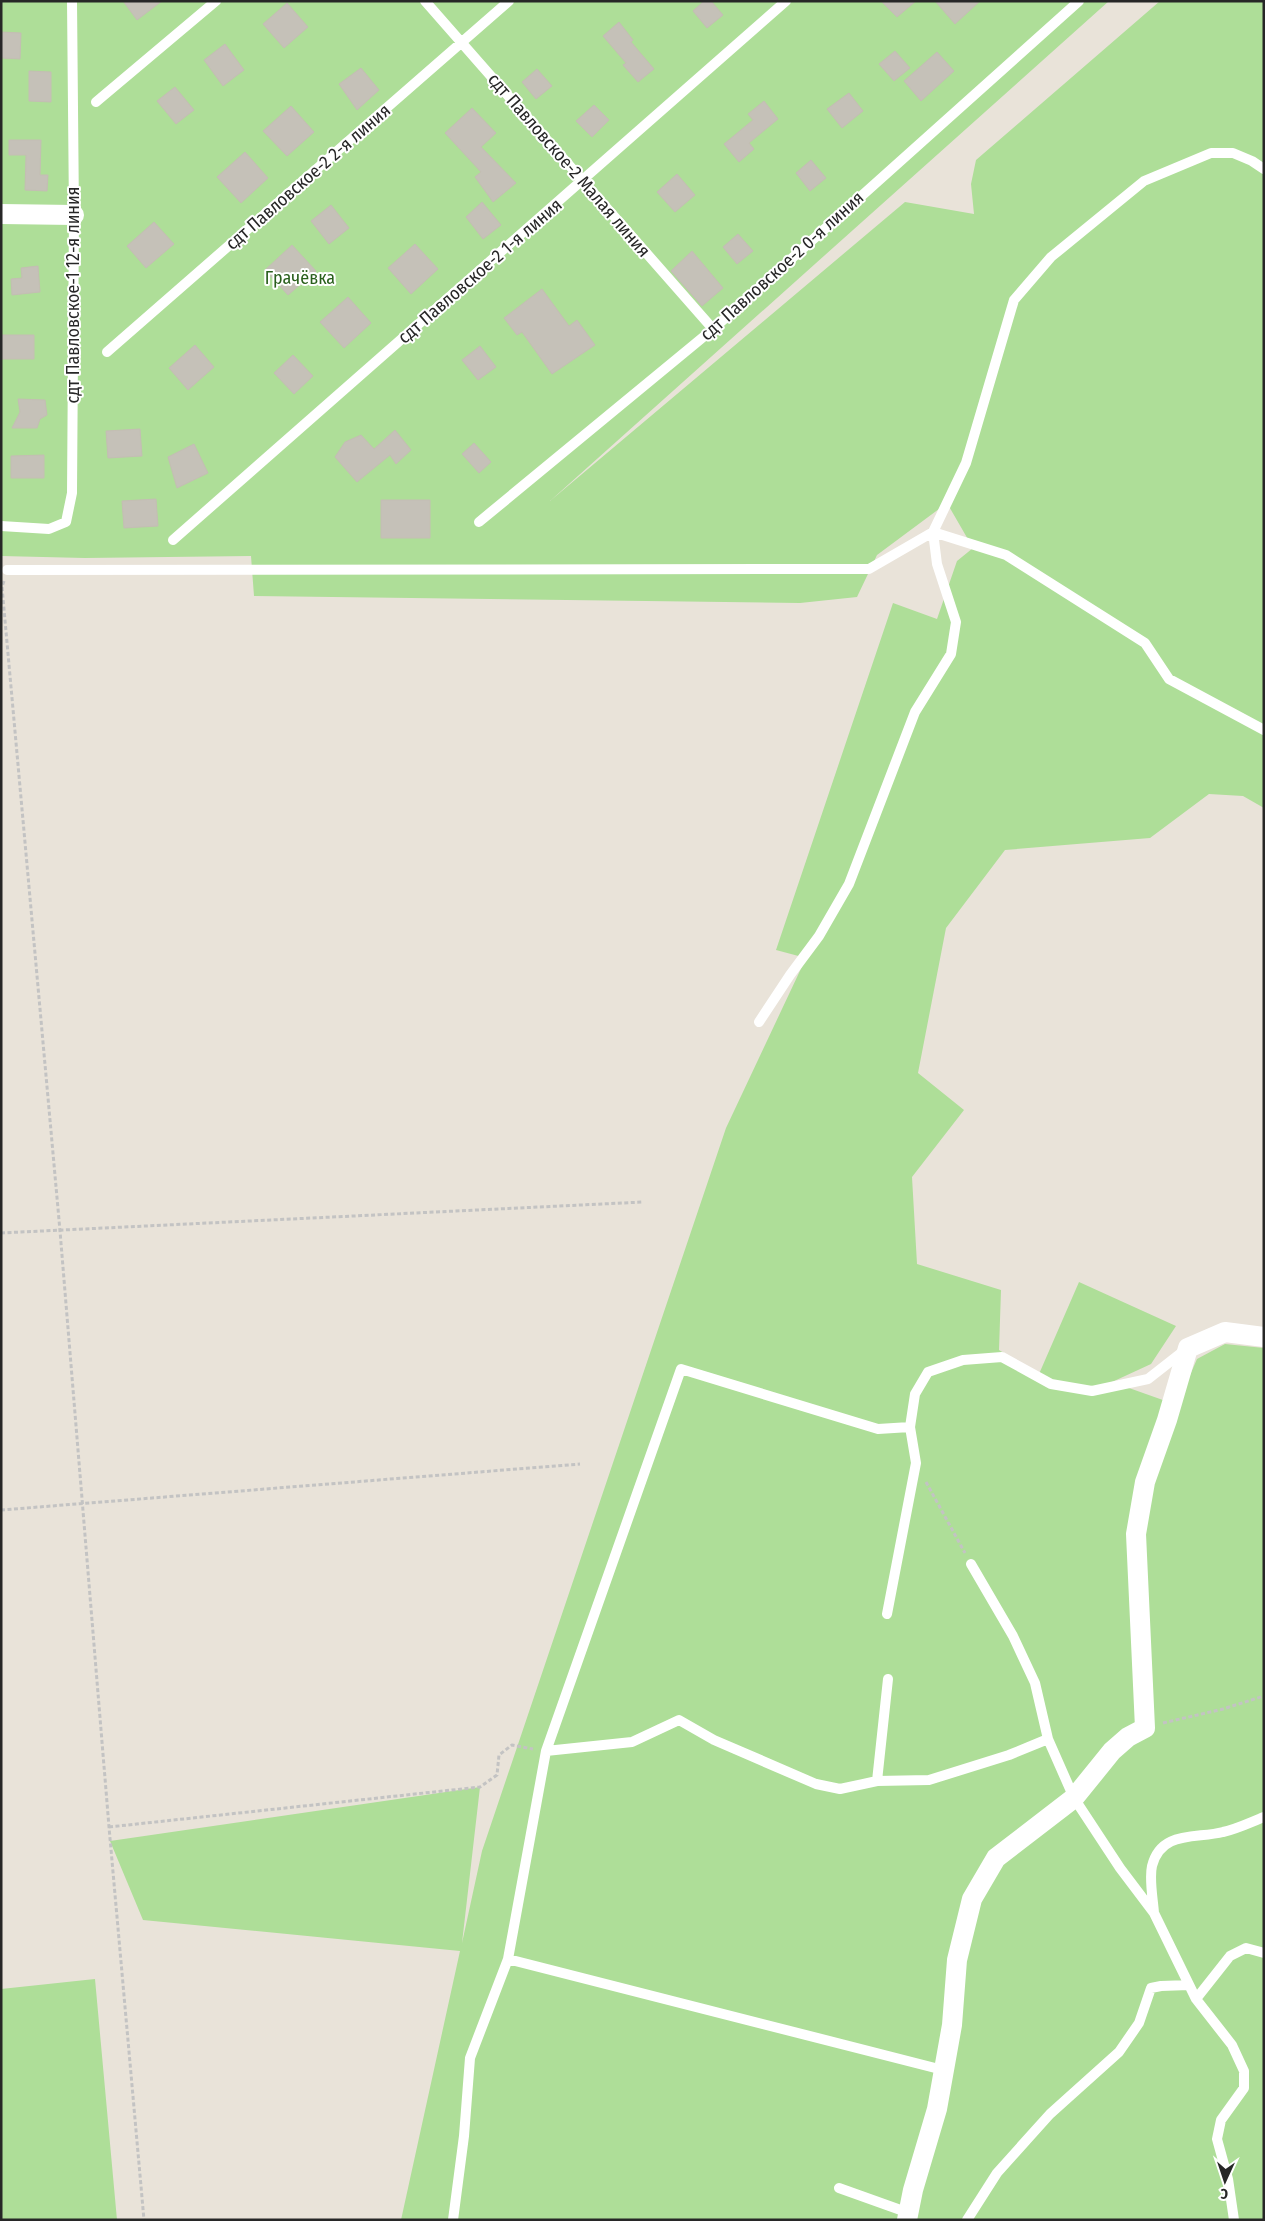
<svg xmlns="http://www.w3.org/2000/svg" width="1265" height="2221" font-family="'Fira Sans Condensed',sans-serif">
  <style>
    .green { fill: #aede98 }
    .building { fill: #c5c1b8; stroke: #c4beb3 }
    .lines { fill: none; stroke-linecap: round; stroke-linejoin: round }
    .path { stroke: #c3c3c3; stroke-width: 3; stroke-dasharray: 4 2.5; stroke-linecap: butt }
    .lane { stroke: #fff; stroke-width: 10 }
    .street { stroke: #fff; stroke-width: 20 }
    .labels { text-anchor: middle; stroke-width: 4; stroke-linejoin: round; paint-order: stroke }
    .street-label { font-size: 18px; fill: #272727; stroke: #fff }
    .park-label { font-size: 18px; fill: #295f1c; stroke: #fff }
  </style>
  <rect width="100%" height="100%" fill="#e9e3d9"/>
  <path class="green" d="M 1,1 L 1109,1 L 550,501 L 905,202 L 974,214 L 971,184 L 976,160 L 1160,1 L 1264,1 L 1264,808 L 1243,796 L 1209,794 L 1150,838 L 1005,850 L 946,928 L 918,1073 L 964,1110 L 912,1177 L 917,1264 L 1001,1290 L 999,1350 L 1039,1374 L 1079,1282 L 1176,1326 L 1151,1364 L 1112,1382 L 1177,1405 L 1197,1359 L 1225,1344 L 1264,1348 L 1264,2220 L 401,2220 L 460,1951 L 143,1920 L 110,1841 L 480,1787 L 462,1943 L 482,1851 L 726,1128 L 806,958 L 776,950 L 893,603 L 937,619 L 957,561 L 973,548 L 947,503 L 877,555 L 857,597 L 800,603 L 254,596 L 251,556 L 85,558 L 1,556 Z
    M 95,1979 L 117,2220 L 1,2220 L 1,1989 Z"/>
  <path class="building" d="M 123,1 L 162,1 L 137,20 Z
    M 704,1 L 711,1 L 723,15 L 707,28 L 693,11 Z
    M 881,1 L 916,1 L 897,17 Z
    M 935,1 L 980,1 L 955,24 Z
    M 287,3 L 308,27 L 284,48 L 263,24 Z
    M 619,22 L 633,40 L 631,42 L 654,69 L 638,82 L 623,65 L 626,63 L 603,36 Z
    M 1,32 L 21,33 L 20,59 L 1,58 Z
    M 225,44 L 244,70 L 223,86 L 204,60 Z
    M 895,51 L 910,68 L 894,81 L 879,64 Z
    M 937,52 L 954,71 L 921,101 L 904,81 Z
    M 361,68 L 379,90 L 357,110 L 339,84 Z
    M 537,69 L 552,86 L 536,99 L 522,82 Z
    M 29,71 L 51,72 L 51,102 L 29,101 Z
    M 175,87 L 194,110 L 176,124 L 157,101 Z
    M 849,93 L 863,111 L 842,128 L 827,109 Z
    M 764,101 L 778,119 L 749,143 L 754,149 L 739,162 L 724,144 L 753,120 L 748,114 Z
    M 594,105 L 609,120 L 592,137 L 576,121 Z
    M 291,106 L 314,132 L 287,156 L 263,131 Z
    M 472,108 L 496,133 L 481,147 L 516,183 L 493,202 L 475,177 L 481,172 L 445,133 Z
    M 9,140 L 41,140 L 40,175 L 48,175 L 47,191 L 25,190 L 26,155 L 9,155 Z
    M 245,152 L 268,178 L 241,203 L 217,177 Z
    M 811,160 L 826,178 L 810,191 L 796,173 Z
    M 677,174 L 695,195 L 675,212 L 657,192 Z
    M 482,202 L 501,225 L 483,239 L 466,217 Z
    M 331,205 L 349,228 L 329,244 L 311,221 Z
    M 154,222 L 174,244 L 146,268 L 127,246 Z
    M 738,234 L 753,251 L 737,264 L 723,247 Z
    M 415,244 L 438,269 L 411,294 L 388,268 Z
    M 292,245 L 316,271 L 288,295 L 265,270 Z
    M 692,251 L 723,288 L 702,306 L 671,271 Z
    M 38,266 L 40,292 L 12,295 L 11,279 L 22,278 L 21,268 Z
    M 542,289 L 569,326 L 577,320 L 595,345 L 552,374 L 522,332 L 517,335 L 504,318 Z
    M 348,297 L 371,323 L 344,348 L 320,322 Z
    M 2,335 L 34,335 L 34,359 L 2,359 Z
    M 195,345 L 214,367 L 188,390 L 169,368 Z
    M 480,346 L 496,367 L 478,380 L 462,360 Z
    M 293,355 L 313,376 L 294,394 L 274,373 Z
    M 18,399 L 45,400 L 47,415 L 40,419 L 37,428 L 12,428 L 20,412 Z
    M 140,429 L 142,456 L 108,458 L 106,431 Z
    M 395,430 L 411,450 L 396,464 L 390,455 L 357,482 L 335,457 L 345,442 L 361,435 L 374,449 Z
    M 474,443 L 491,462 L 479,473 L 462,454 Z
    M 194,444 L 208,473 L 177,488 L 168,457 Z
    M 44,455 L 44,478 L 11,478 L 11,456 Z
    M 156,499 L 158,526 L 124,528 L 122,501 Z
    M 381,500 L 430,500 L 430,538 L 381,538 Z"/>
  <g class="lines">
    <path class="path" d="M 4,581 L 2,587 L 60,1231 L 109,1827 L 144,2220
      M 1,1233 L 643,1202
      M 926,1482 L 965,1553
      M 1,1510 L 580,1464
      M 1163,1723 L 1223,1709 L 1264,1696
      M 109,1827 L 480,1787 L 497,1775 L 499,1755 L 512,1745 L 533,1749"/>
    <path class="lane" d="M 425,1 L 713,329
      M 96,102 L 216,1
      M 107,352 L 509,1
      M 479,522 L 713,329 L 1079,1
      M 1,526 L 49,529 L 66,522 L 72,493 L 74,215 L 72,1
      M 173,540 L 786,1
      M 7,570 L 869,569 L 933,532 L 1006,555 L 1145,643 L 1169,679 L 1264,730
      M 759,1022 L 790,975 L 819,936 L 849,884 L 915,712 L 951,654 L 956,622 L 937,564 L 933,532 L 966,463 L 1014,300 L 1051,257 L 1144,181 L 1211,153 L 1233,153 L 1252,161 L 1264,169
      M 971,1564 L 1013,1636 L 1035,1683 L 1048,1739 L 1074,1798 L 1120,1868 L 1154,1913 L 1196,1999 L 1232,2045 L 1244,2071 L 1244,2088 L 1221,2120 L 1217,2139 L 1228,2179 L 1234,2220
      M 887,1614 L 916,1463 L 910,1427 L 915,1394 L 928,1372 L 963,1360 L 1002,1357 L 1051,1384 L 1092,1391 L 1148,1379 L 1185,1350
      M 546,1751 L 632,1742 L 679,1720 L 714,1740 L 816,1784 L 840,1789 L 877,1781 L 929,1780 L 1009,1755 L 1048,1739
      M 877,1781 L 888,1679
      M 1154,1913 C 1153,1899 1149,1879 1152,1866 C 1161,1830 1196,1839 1223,1832 C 1237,1829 1251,1822 1264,1817
      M 508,1959 L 943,2070
      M 1196,1999 L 1230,1956 L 1246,1948 L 1264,1953
      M 839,2188 L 909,2213
      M 453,2220 L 464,2136 L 470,2058 L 508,1959 L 546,1751 L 681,1369 L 878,1429 L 910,1427
      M 967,2220 L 997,2173 L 1050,2114 L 1119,2052 L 1139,2023 L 1151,1988 L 1161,1986 L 1189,1985"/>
    <path class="street" d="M 1,214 L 74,215
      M 907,2220 L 913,2190 L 937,2109 L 952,2025 L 957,1960 L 972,1899 L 996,1858 L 1074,1798 L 1112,1751 L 1128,1737 L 1145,1728 L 1136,1534 L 1145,1482 L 1167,1420 L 1188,1348 L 1225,1332 L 1264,1337"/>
  </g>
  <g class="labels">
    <g class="street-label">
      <text transform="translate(569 165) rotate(49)" y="6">сдт Павловское-2 Малая линия</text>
      <text transform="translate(308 177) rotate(-41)" y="6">сдт Павловское-2 2-я линия</text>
      <text transform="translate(782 266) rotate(-42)" y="6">сдт Павловское-2 0-я линия</text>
      <text transform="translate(480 271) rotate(-41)" y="6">сдт Павловское-2 1-я линия</text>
      <text transform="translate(73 295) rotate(-90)" y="6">сдт Павловское-1 12-я линия</text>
    </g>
    <g class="park-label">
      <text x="300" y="284">Грачёвка</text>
    </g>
  </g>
  <rect width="1265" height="2221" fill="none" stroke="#272727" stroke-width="5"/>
  <g transform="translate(1225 2181) rotate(183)" stroke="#ffffff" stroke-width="4" paint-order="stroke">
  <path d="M0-4L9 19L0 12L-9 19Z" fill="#272727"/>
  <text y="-8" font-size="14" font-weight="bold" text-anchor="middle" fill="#272727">С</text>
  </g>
</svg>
